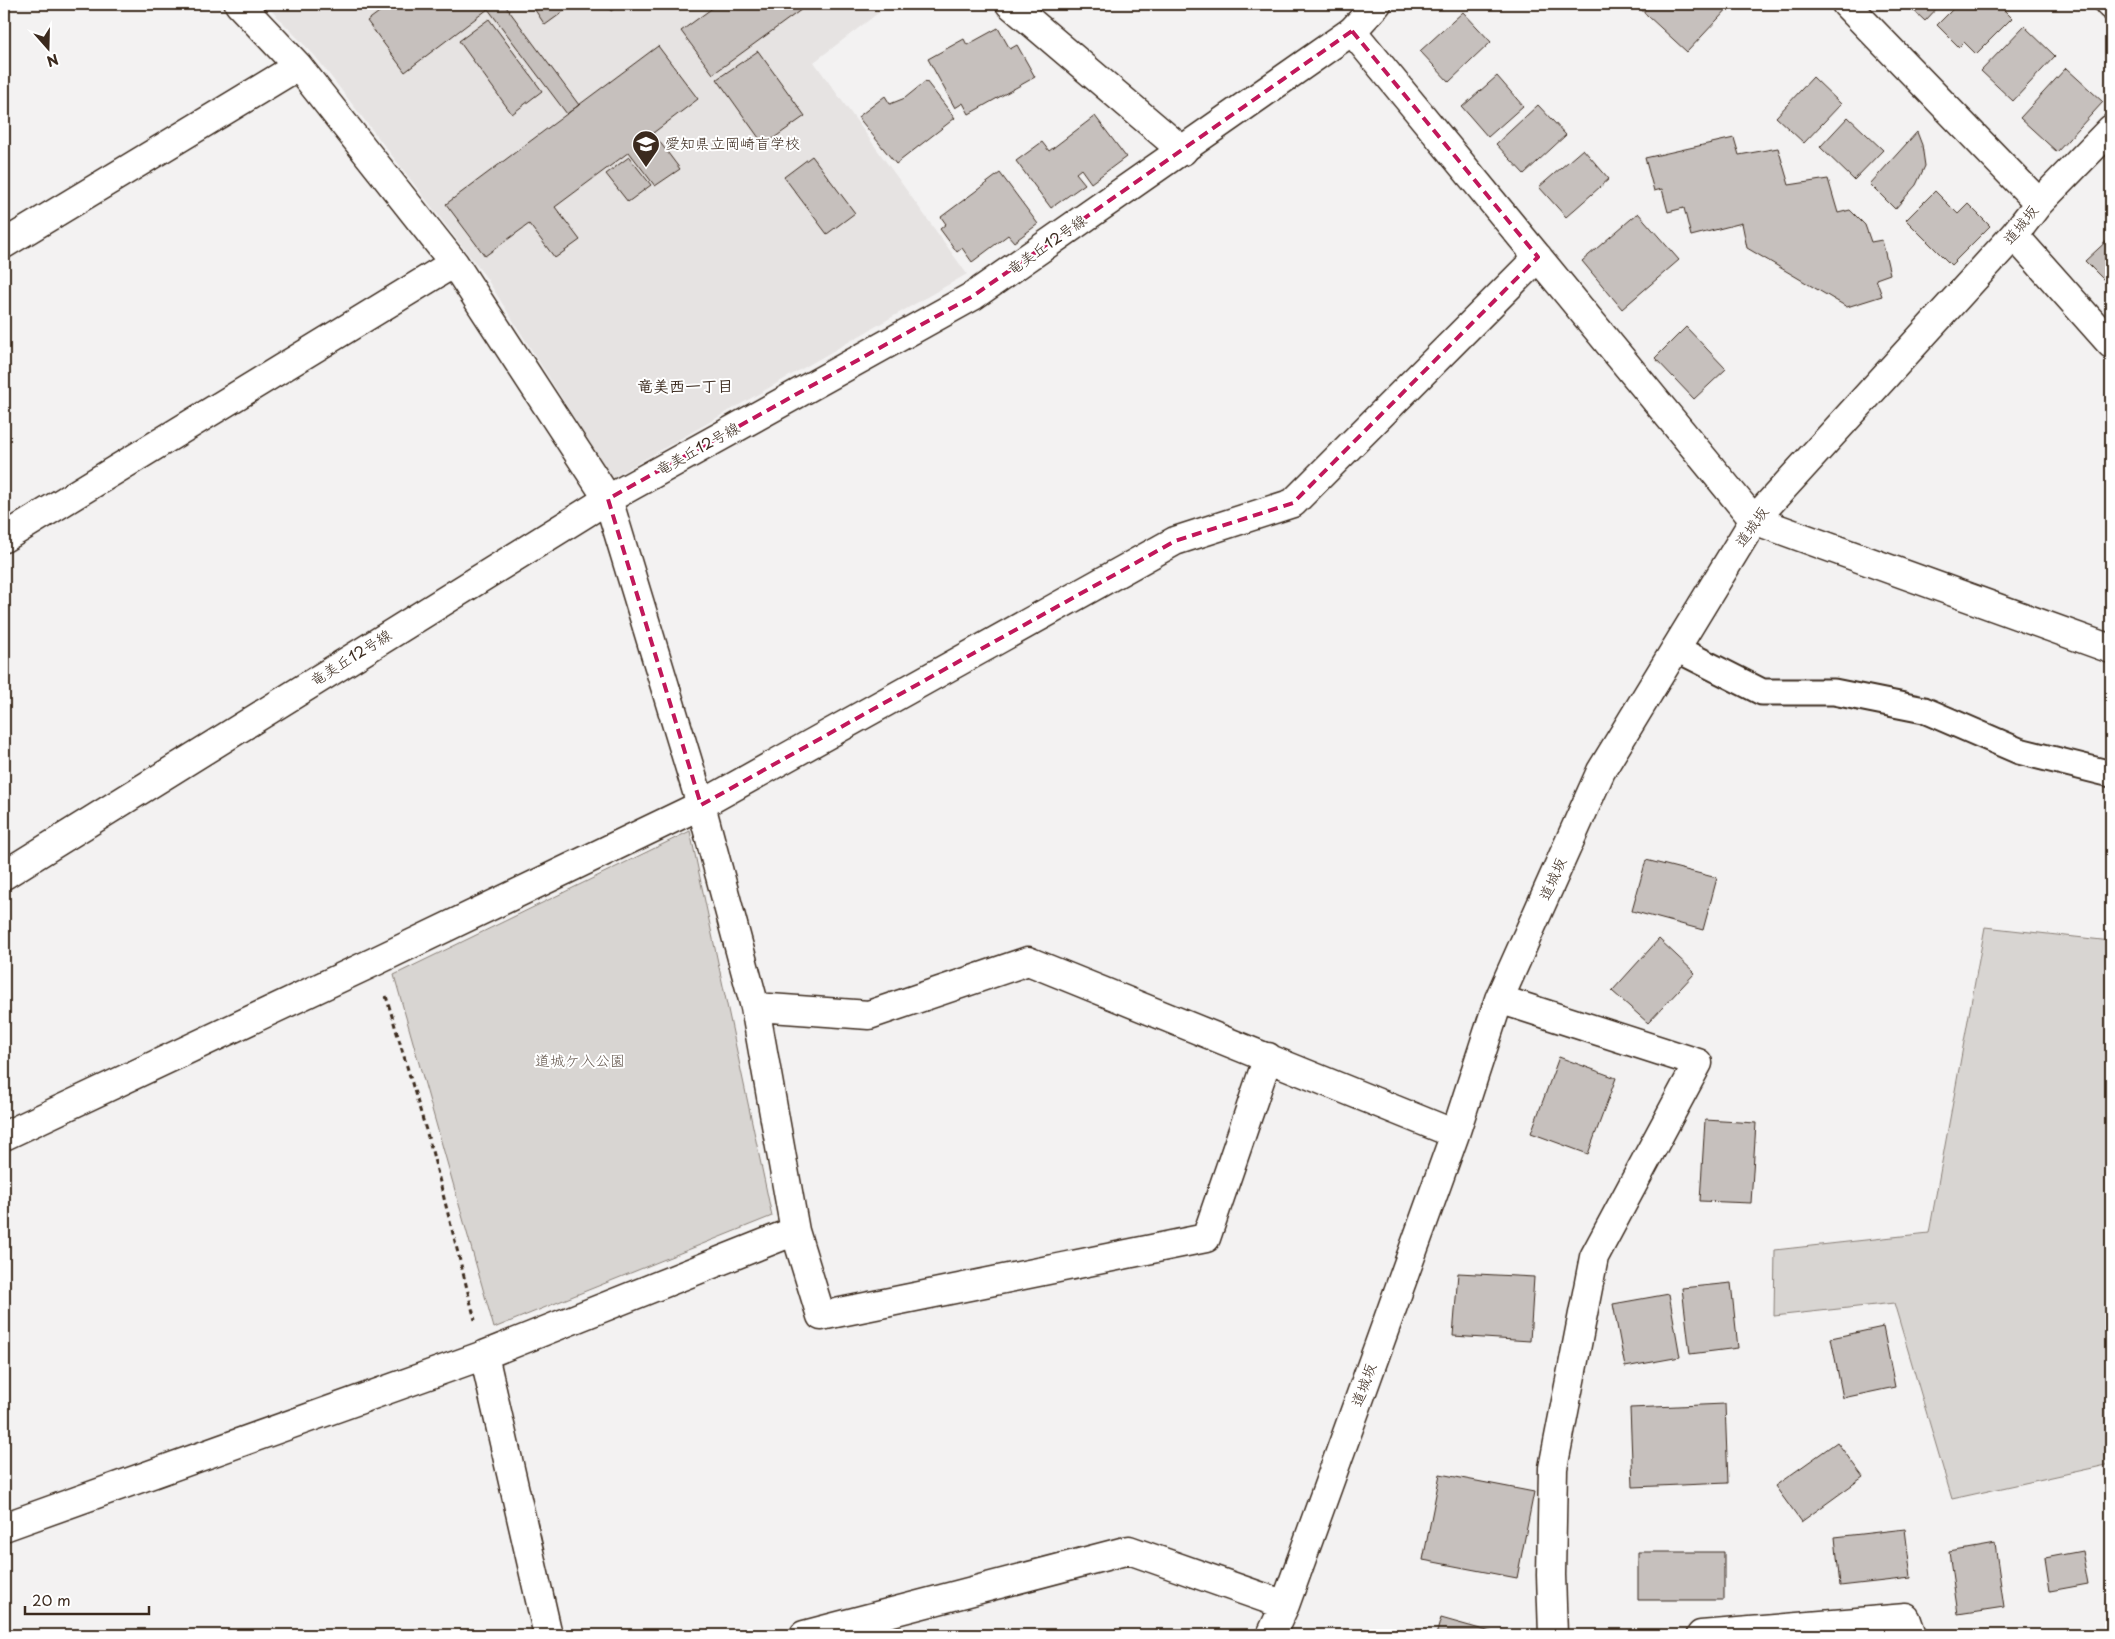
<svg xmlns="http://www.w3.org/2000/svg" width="2115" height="1639" font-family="'Playpen Sans','Klee One',sans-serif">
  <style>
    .built { fill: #e6e3e2 }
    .green { fill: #d8d5d2; stroke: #8a8078 }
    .building { fill: #c6c0bd; stroke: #3b2a1e }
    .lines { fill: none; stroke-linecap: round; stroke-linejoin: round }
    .service-casing { stroke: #3b2a1e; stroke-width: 29 }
    .minor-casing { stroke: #3b2a1e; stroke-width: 31 }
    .tertiary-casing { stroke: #3b2a1e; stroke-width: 31 }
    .path { stroke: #3b2a1e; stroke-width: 3; stroke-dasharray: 5 4; stroke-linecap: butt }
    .service { stroke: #fff; stroke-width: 25 }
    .minor { stroke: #fff; stroke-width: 28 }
    .tertiary { stroke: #fff; stroke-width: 28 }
    .marked { fill: none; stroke: #c2185b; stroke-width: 4; stroke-dasharray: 10 6; stroke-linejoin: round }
    .labels { text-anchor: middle; stroke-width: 4; stroke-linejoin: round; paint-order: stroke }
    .poi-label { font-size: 15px; fill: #3b2a1e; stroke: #fff; text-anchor: start }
    .street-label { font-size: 15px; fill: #3b2a1e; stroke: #fff }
    .park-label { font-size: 15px; fill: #62554b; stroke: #fff }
    .neighbourhood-label { font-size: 16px; font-weight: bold; fill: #3b2a1e; stroke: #fff }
  </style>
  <rect width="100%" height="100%" fill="#f3f2f2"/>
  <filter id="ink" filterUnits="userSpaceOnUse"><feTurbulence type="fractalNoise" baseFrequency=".02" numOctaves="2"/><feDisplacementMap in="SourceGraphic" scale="10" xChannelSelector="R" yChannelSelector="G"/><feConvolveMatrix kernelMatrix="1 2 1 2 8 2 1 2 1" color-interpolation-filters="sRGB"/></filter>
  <g filter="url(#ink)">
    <path class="built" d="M 265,4 L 890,4 L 814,62 L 967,274 L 612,478 L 485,276 L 315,56 Z"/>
    <path class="green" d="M 690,831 L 772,1216 L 494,1328 L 394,975 Z
      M 1985,927 L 2111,941 L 2111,1464 L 1952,1499 L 1894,1303 L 1774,1316 L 1775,1250 L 1929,1233 Z"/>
    <path class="building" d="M 390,4 L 504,4 L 579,105 L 567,114 L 488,9 L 405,72 L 367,21 Z
      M 543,4 L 574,4 L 545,25 L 535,10 Z
      M 605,4 L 621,4 L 611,11 Z
      M 718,4 L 809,4 L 713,74 L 681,31 Z
      M 1635,4 L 1732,4 L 1687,52 Z
      M 1907,4 L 1941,4 L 1925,21 Z
      M 1958,4 L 1998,4 L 2012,18 L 1976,54 L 1964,42 L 1959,47 L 1937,25 Z
      M 1463,12 L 1491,42 L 1449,82 L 1420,51 Z
      M 489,19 L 542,91 L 512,114 L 459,41 Z
      M 2024,26 L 2055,56 L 2013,101 L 1981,71 Z
      M 998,28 L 1010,49 L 1017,45 L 1035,77 L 969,114 L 963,103 L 955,108 L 928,59 L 964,39 L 967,45 Z
      M 658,46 L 698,99 L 653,133 L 680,169 L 655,186 L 629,152 L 555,207 L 580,240 L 555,258 L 529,224 L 485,256 L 446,204 Z
      M 758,51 L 805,116 L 764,145 L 717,79 Z
      M 2066,68 L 2103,102 L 2057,152 L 2020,118 Z
      M 1497,76 L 1523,106 L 1488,137 L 1462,107 Z
      M 1813,77 L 1841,104 L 1804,143 L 1776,117 Z
      M 926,81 L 955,118 L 896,164 L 858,117 L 885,96 L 890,104 L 905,98 Z
      M 1538,105 L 1566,135 L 1524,174 L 1496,144 Z
      M 1095,116 L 1126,157 L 1091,183 L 1081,169 L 1076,173 L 1085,184 L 1051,208 L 1016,161 L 1042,142 L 1049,151 Z
      M 1848,117 L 1883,150 L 1854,180 L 1820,147 Z
      M 1917,132 L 1922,145 L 1925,166 L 1916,185 L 1895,209 L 1870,184 Z
      M 1734,138 L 1739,155 L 1778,148 L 1789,185 L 1828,179 L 1838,213 L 1850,210 L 1865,225 L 1871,242 L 1882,240 L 1890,274 L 1876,279 L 1882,296 L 1847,307 L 1747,248 L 1742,223 L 1691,236 L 1684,208 L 1668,212 L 1662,189 L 1654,191 L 1645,158 Z
      M 1583,149 L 1609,179 L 1566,217 L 1539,187 Z
      M 812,156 L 855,213 L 827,234 L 784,177 Z
      M 629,157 L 651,185 L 628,202 L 606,174 Z
      M 1000,173 L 1038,224 L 1014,242 L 1008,235 L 972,262 L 962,248 L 957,252 L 940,229 L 946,224 L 941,217 Z
      M 1935,191 L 1958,214 L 1968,204 L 1990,226 L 1951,265 L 1906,220 Z
      M 1638,213 L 1679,260 L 1622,309 L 1582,261 Z
      M 2111,237 L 2111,287 L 2085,261 Z
      M 1686,327 L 1726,369 L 1694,399 L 1655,358 Z
      M 1646,860 L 1717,878 L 1703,930 L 1632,911 Z
      M 1659,939 L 1695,973 L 1648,1023 L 1612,991 Z
      M 1559,1057 L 1616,1078 L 1588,1154 L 1531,1133 Z
      M 1705,1120 L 1756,1123 L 1751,1203 L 1700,1201 Z
      M 1458,1273 L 1534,1277 L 1530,1341 L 1453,1336 Z
      M 1731,1283 L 1738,1348 L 1690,1354 L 1682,1288 Z
      M 1669,1294 L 1680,1357 L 1625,1367 L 1613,1304 Z
      M 1883,1327 L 1895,1387 L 1843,1398 L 1831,1338 Z
      M 1725,1404 L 1728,1483 L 1633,1487 L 1630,1408 Z
      M 1837,1442 L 1863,1477 L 1801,1522 L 1775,1486 Z
      M 1440,1474 L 1534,1492 L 1517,1578 L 1423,1560 Z
      M 1905,1529 L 1911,1578 L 1840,1586 L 1835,1537 Z
      M 1995,1544 L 2004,1607 L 1958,1614 L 1949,1552 Z
      M 2082,1551 L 2088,1584 L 2050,1591 L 2045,1558 Z
      M 1638,1552 L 1724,1552 L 1724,1600 L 1638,1600 Z
      M 1441,1618 L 1498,1634 L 1436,1635 Z"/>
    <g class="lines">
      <g class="service-casing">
        <path id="service" d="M 2108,4 L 2111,7
          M 1677,649 L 1762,692 L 1834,692 L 1924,710 L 2019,751 L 2111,774"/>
      </g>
      <g class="minor-casing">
        <path id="minor" d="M 1010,4 L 1183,151
          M 1846,4 L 2039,203
          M 1352,31 L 1754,520 L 2111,649
          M 2014,235 L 2111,344
          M 4,244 L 298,66
          M 4,538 L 454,263
          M 1499,999 L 1698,1063 L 1594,1257 L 1553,1468 L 1551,1575 L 1553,1635
          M 755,1007 L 869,1015 L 1028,961 L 1455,1134
          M 4,1136 L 376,961 L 701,805 L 1175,541 L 1293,503 L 1538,257
          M 795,1231 L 821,1316 L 1206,1238 L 1268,1057
          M 484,1355 L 548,1635
          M 4,1527 L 484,1355 L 795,1231 L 755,1007 L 701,805 L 608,499 L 454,263 L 298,66 L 239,4
          M 804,1635 L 1129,1550 L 1285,1605
          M 1271,1635 L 1285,1605 L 1455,1134 L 1499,999 L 1601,771 L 1754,520 L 2014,235 L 2039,203 L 2111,129
          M 1701,1635 L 1906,1618 L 1912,1635"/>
      </g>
      <g class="tertiary-casing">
        <path id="tertiary" d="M 4,875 L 608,499 L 973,296 L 1352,31 L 1377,4"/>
      </g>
      <path class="path" d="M 386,996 L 431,1147 L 475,1320"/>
      <use href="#service" class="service"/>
      <use href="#minor" class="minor"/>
      <use href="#tertiary" class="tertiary"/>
    </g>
  </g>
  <path class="marked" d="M 1352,31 L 1538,257 L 1293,503 L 1175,541 L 701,805 L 608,499 L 973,296 Z"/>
  <defs>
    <g id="school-pin" transform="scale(1.4375)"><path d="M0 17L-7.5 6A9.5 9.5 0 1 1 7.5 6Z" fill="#3b2a1e" stroke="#fff"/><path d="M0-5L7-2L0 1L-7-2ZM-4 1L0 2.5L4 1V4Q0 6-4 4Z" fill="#fff"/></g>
  </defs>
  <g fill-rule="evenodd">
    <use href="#school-pin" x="646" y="144"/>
  </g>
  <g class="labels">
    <g class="poi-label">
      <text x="665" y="149">愛知県立岡崎盲学校</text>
    </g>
    <g class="street-label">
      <text transform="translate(2021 225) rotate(-51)" y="5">道城坂</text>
      <text transform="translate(1047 245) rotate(-35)" y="5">竜美丘12号線</text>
      <text transform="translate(698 449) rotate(-29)" y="5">竜美丘12号線</text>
      <text transform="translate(1752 527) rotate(-55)" y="5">道城坂</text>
      <text transform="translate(351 658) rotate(-32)" y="5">竜美丘12号線</text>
      <text transform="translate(1553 879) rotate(-66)" y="5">道城坂</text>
      <text transform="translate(1364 1385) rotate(-70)" y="5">道城坂</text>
    </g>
    <g class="park-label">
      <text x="580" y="1066">道城ケ入公園</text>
    </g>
    <g class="neighbourhood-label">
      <text x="685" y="392">竜美西一丁目</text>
    </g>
  </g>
  <rect width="2115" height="1639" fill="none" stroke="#fff" stroke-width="20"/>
  <rect x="10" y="10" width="2095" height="1619" fill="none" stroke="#3b2a1e" stroke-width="2" filter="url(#ink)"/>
  <g transform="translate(48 48) rotate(160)" stroke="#ffffff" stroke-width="4" paint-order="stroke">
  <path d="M0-4L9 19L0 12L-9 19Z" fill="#3b2a1e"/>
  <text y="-8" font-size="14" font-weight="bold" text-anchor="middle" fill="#3b2a1e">N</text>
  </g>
  <path d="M25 1606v8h124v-8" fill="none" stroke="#3b2a1e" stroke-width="2.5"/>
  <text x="32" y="1606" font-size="15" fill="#3b2a1e" stroke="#ffffff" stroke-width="4" paint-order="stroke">20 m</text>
</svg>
